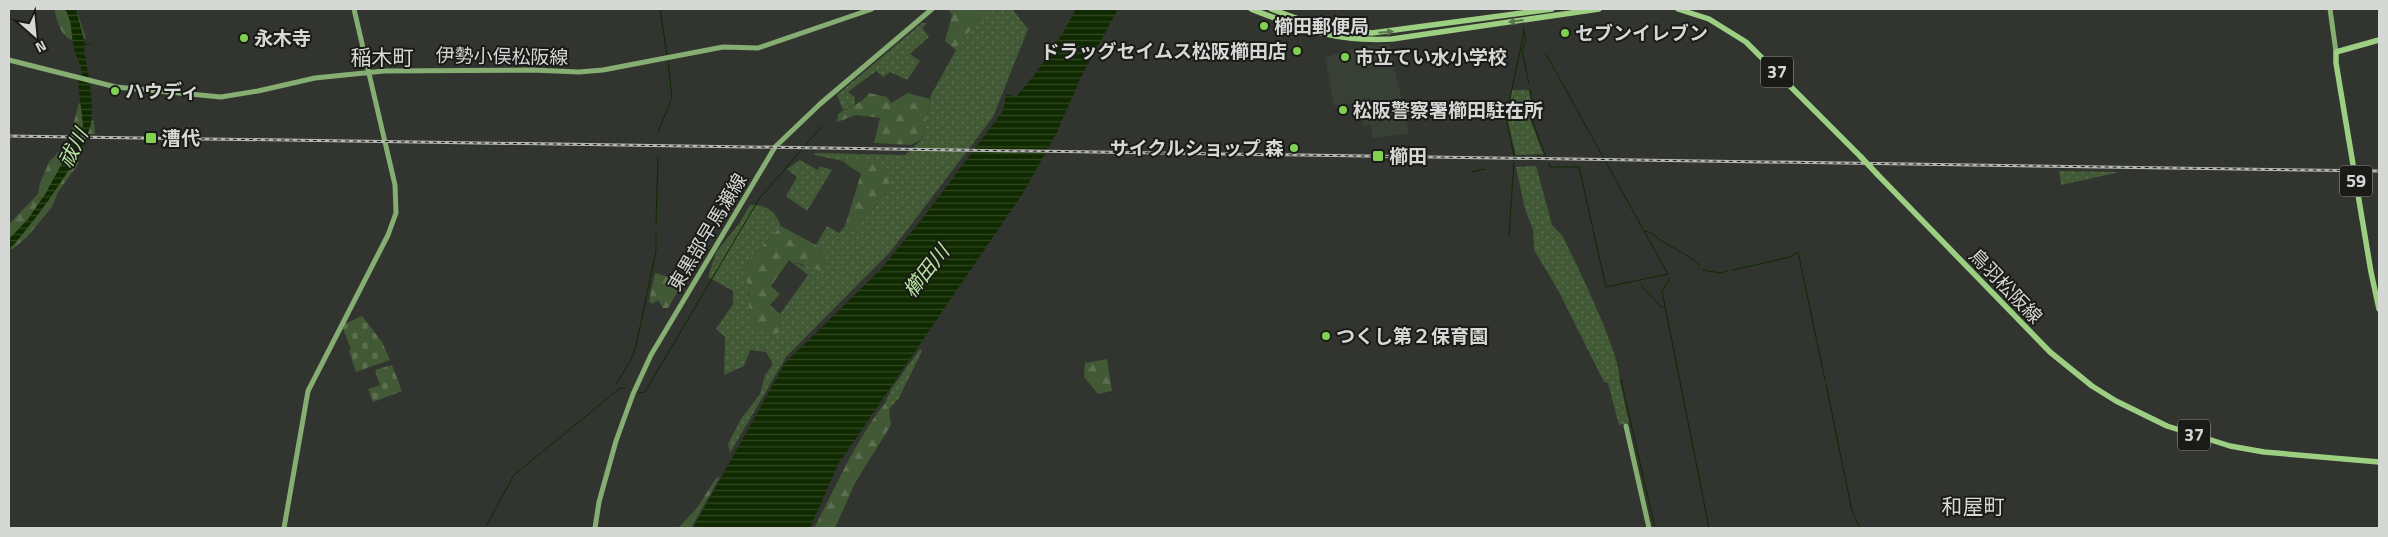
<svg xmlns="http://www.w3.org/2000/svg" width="2388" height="537" font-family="'Titillium Web','Noto Sans JP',sans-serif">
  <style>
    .built { fill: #383f35 }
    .grass { fill: url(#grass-dots) }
    .forest { fill: url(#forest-firs) }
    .cemetery { fill: url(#cemetery-stones) }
    .water { fill: url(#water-rules) }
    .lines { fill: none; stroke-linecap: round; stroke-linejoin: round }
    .stream { stroke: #102a00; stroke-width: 1 }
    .secondary { stroke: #86ad72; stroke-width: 5 }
    .primary { stroke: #9ccf82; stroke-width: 5.5 }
    .rail-casing { stroke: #b6b8b4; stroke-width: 3 }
    .rail { stroke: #1a1b19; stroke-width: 1; stroke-dasharray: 4; stroke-linecap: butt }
    .primary-bridge { stroke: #9ccf82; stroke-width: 5.5 }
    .oneway { fill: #5b754e }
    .poi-dot { fill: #81d050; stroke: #1a1b19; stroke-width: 2 }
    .labels { text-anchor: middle; stroke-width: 4; stroke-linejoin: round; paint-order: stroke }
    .shield { fill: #1a1b19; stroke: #9e9f9d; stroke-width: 1 }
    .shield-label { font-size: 18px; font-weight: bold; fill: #d6d8d5 }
    .poi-label { font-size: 19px; font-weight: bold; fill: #d6d8d5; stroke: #1a1b19; text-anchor: start }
    .street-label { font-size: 19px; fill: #d6d8d5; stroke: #1a1b19 }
    .water-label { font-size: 20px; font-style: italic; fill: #b8e7a0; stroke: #1a1b19 }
    .quarter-label { font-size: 21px; fill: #d7dad5; stroke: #1a1b19 }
  </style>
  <defs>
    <pattern id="grass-dots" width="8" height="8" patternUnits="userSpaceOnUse" patternTransform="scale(1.25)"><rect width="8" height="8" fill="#415935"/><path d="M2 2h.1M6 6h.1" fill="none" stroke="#5c7051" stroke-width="1.8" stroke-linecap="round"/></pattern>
    <pattern id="forest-firs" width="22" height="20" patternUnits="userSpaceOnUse" patternTransform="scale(1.25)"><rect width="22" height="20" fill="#415935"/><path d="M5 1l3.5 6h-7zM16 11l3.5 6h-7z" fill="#5c7051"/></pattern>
    <pattern id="cemetery-stones" width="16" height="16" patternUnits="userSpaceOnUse" patternTransform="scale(1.25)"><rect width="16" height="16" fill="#415935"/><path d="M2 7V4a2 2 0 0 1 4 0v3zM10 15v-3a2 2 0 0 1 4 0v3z" fill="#5c7051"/></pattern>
    <pattern id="water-rules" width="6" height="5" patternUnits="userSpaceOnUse" patternTransform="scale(1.25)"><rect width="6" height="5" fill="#102a00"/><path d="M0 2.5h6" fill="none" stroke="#324824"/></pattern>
  </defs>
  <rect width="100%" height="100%" fill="#31342f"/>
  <path class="built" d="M 1386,44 L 1390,46 L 1409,134 L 1372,138 L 1371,125 L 1363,126 L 1361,112 L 1355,113 L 1354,108 L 1348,103 L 1334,106 L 1325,57 L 1368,45 Z"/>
  <path class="grass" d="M 986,9 L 1012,9 L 1028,29 L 993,117 L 891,251 L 786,357 L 730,453 L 728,444 L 741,419 L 760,394 L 765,375 L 773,364 L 766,352 L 750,350 L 744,366 L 724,375 L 725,337 L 716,329 L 733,304 L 733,291 L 708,277 L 716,252 L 739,224 L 750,205 C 767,204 775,212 781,226 L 751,258 L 743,271 L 748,286 L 748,296 L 774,336 L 781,331 L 780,314 L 808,275 L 789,260 L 803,266 L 826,256 L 816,245 L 827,226 L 839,233 L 845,226 L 855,231 L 890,187 L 852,161 L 849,166 L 843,161 L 814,155 L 815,153 L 905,155 L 922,139 L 931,95 L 956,50 Z
    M 922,23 L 927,23 L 922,28 L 929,37 L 910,54 L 920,61 L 907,80 L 890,72 L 883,77 L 876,71 L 848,92 L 855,97 L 855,104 L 843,110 L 837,95 Z
    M 1512,90 L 1529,90 L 1532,109 L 1530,119 L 1543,154 L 1516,155 L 1507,118 Z
    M 800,160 L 818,170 L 820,166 L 832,170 L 807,211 L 786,196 L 797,177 L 787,169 Z
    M 1536,166 L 1552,225 L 1562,235 C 1574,258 1622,358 1619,377 L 1629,423 L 1619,425 L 1608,383 L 1604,382 L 1558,290 L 1534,250 L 1533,229 L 1525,209 L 1516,167 Z
    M 2059,171 L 2120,172 L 2061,185 Z
    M 920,349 L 922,351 L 899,398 L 889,409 L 885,403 L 892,388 Z"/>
  <path class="forest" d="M 54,9 L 76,9 L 86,38 C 64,48 58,25 54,9 Z
    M 948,9 L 986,9 L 956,50 L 945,41 L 952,15 Z
    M 869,93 L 887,97 L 891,103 L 908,93 L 930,99 L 922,139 L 911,145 L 874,143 L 880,118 L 856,115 L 837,122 L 838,114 C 848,106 863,104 869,93 Z
    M 79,102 L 83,112 L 94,121 L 95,134 L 71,134 Z
    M 64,142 L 74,143 L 66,155 L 79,163 L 58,192 L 52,207 L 27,237 L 9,252 L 9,224 L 38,194 L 40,183 L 49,162 L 63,147 Z
    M 852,161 L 877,163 L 887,174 L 890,187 L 855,231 L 845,226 L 861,174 L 849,166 Z
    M 781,226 L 816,245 L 826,256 L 821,271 L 789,260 L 771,286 L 780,294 L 770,305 L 780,314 L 781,331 L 774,336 L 760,331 L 750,322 L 748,286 L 743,271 L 751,258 Z
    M 655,273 L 669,277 L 680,288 L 668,308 L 663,308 L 658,300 L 652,304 L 649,301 Z
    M 1107,359 L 1112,391 L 1098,394 L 1084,377 L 1085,363 Z
    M 885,403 L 889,409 L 891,425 L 855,483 L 835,528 L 814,528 C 837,485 855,441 885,403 Z
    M 720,477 L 691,528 L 678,528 L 697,508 L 716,478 Z"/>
  <path class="cemetery" d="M 362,316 L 382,342 L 390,360 L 356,372 L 349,351 L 351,349 L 343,329 L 345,324 Z
    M 392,365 L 402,391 L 373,402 L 368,389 L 380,385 L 375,370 Z"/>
  <path class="water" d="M 65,9 L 76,9 L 85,44 L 95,44 L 85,45 L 84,50 C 88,72 92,92 92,115 C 93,145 32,225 10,249 L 13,251 L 25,253 L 24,253 L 9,250 L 9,239 L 28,219 L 45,194 L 83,126 L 78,81 L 82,76 C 82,67 78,61 75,52 C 70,36 74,25 65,9 Z
    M 1076,9 L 1118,9 L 1081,77 L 1057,132 L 1023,193 L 839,463 L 810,528 L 693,528 L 785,363 L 880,270 L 922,219 L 1003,111 L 1006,94 L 1016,97 C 1039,71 1060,40 1076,9 Z"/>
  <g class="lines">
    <path class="stream" d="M 660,9 L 667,55
      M 1523,26 L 1526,39 L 1522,51 L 1529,84
      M 1546,54 L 1668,274
      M 1530,89 L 1533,108 L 1531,117 L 1546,157
      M 658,132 L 672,98 L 668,61
      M 1514,156 L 1506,117 L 1524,32
      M 1549,163 L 1550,167 L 1579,167 L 1606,287 L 1668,274
      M 1472,172 L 1485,169
      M 656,224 L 658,158
      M 1645,231 C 1653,232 1655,237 1662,241 C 1676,250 1686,253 1699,265
      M 1509,235 L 1514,162
      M 1703,270 L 1720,273 L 1727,271
      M 1733,270 L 1790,257 L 1798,252 L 1825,380
      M 1641,285 L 1661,307 L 1665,306 L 1709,528
      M 1665,306 L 1662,291 L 1670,278
      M 1621,380 L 1655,528
      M 616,384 L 631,360 L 636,346 L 656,251 L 656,231
      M 1826,384 L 1852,511 L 1859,526
      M 638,393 L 645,392 L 759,199 L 822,126
      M 485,528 L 514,475 L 620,388 L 625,388"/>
    <path class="secondary" d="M 2330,9 L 2336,52
      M 9,60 L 116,87 L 221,97 L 258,91 L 315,78 L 384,71 L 532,70 L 579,72 L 603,70 L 723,47 L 758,48 L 872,9
      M 1626,426 L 1649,528
      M 284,528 L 308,391 L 388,235 L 396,213 L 395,185 L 354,9
      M 595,528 L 599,502 L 616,441 L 633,394 L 651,355 L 775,147 L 820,104 L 932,9"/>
    <path class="primary" d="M 1251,9 C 1303,29 1335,42 1392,39 L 1599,9
      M 1271,9 L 1318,26 L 1372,33 L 1552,9
      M 1678,9 L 1709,19 L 1746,42 L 1861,157
      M 2379,40 L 2336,52 L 2336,63 L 2371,272 L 2379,309
      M 1877,174 L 2050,352 L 2092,386 L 2116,401 L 2167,426 L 2230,446 L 2264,452 L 2379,462"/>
    <g class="rail-casing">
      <path id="rail" d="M 9,136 L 2379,171"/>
    </g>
    <use href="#rail" class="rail"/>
    <path class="primary-bridge" d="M 1861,157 L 1877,174"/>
  </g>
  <defs><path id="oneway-solid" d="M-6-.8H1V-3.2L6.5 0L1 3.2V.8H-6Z" transform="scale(1.25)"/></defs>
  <g class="oneway">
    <use href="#oneway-solid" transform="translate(1516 21) rotate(172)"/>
    <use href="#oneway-solid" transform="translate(1386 32) rotate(-5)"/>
  </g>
  <g class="poi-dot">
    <circle cx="1264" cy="26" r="5"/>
    <circle cx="1565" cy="33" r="5"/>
    <circle cx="244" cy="38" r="5"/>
    <circle cx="1297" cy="51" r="5"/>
    <circle cx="1345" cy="57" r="5"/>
    <circle cx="115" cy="91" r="5"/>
    <circle cx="1343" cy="110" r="5"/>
    <rect x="145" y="132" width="12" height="12" rx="2.5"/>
    <circle cx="1294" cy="148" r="5"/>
    <rect x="1372" y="150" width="12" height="12" rx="2.5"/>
    <circle cx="1326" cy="336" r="5"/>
  </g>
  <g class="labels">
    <g class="shield">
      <rect x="1761" y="56.5" width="32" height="31" rx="4"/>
      <rect x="2340" y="165.5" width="32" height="31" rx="4"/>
      <rect x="2178" y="419.5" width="32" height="31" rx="4"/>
    </g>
    <g class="shield-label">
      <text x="1777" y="78">37</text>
      <text x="2356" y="187">59</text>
      <text x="2194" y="441">37</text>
    </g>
    <g class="poi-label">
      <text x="1274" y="33">櫛田郵便局</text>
      <text x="1575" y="40">セブンイレブン</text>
      <text x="254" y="45">永木寺</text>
      <text x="1287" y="58" text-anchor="end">ドラッグセイムス松阪櫛田店</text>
      <text x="1355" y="64">市立てい水小学校</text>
      <text x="125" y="98">ハウディ</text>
      <text x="1353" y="117">松阪警察署櫛田駐在所</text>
      <text x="162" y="145">漕代</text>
      <text x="1284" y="155" text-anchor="end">サイクルショップ 森</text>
      <text x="1389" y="163">櫛田</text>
      <text x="1336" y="343">つくし第２保育園</text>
    </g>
    <g class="street-label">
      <text transform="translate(502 56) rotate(1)" y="7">伊勢小俣松阪線</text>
      <text transform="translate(707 232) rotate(-59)" y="7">東黒部早馬瀬線</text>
      <text transform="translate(2006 286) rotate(46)" y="7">鳥羽松阪線</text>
    </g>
    <g class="water-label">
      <text transform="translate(73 148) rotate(-63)" y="7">祓川</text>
      <text transform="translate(926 271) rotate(-52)" y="7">櫛田川</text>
    </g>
    <g class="quarter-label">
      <text x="382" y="65">稲木町</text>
      <text x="1973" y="514">和屋町</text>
    </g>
  </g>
  <rect width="2388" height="537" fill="none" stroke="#d6d8d5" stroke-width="20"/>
  <g transform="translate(35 35) rotate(153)" stroke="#1a1b19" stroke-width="4" paint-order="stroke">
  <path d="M0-4L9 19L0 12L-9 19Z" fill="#d6d8d5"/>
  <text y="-8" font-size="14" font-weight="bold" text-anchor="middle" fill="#d6d8d5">N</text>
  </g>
</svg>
